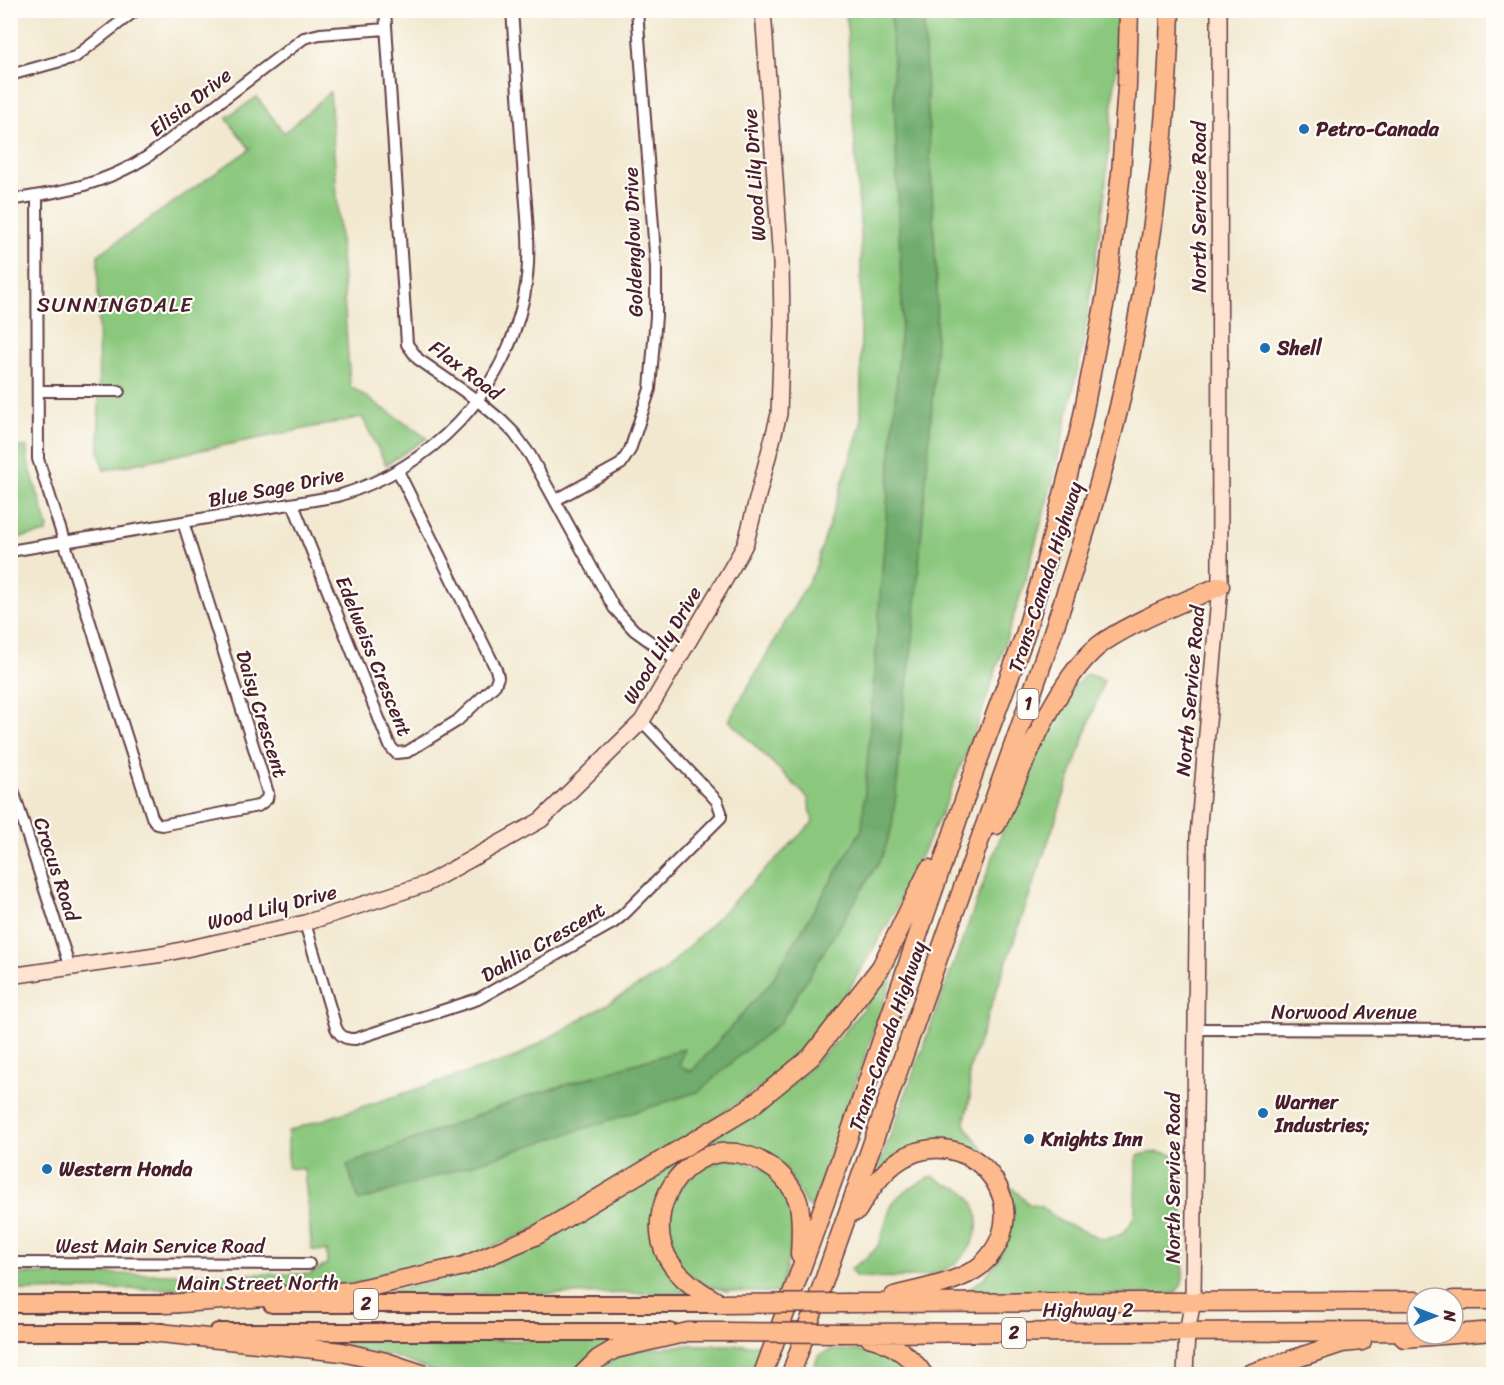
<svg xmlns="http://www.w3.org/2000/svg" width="1504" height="1385" font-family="Sriracha,sans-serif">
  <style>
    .green { fill: #8bc87e; stroke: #6a7454; stroke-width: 1.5 }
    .forest { fill: #70ac6d; stroke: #5d664c; stroke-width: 1.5 }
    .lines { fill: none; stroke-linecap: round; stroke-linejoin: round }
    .street-casing { stroke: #633d44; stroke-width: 14 }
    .secondary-casing { stroke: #633d44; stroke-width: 18 }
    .primary-casing { stroke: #633d44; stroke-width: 20 }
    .highway-casing { stroke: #633d44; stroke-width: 21 }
    .street { stroke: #fff; stroke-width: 10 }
    .secondary { stroke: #fee3d1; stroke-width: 15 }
    .primary { stroke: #fcba8d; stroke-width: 16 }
    .highway { stroke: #fcba8d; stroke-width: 18 }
    .highway-bridge-casing { stroke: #633d44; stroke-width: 21; stroke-linecap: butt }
    .highway-bridge { stroke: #fcba8d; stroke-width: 18 }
    .poi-dot { fill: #1f6fb2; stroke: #fdfcf7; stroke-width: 2 }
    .labels { text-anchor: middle; stroke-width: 4.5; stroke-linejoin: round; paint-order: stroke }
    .shield { fill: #fdfcf7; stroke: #806168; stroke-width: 1.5 }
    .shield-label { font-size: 18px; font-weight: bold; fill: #4a1f2b }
    .street-label { font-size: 20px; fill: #4a1f2b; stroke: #fdfcf7 }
    .poi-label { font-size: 20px; font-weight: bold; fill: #4a1f2b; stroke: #fdfcf7; text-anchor: start }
    .neighbourhood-label { font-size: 21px; letter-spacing: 1.5px; fill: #4a1f2b; stroke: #fdfcf7 }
  </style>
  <rect width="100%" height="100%" fill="#fdfcf7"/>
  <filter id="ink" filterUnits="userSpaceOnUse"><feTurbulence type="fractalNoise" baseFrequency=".0167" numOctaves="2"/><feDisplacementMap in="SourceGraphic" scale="12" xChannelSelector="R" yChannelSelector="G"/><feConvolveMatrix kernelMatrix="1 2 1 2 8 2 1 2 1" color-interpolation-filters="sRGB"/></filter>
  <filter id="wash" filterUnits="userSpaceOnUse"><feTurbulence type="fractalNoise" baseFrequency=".008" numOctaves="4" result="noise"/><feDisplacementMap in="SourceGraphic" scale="24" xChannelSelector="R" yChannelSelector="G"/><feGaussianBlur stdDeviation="1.35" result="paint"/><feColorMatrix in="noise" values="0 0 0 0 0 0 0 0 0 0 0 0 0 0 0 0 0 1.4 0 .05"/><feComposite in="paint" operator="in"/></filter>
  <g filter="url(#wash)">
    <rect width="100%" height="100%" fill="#f2e8cf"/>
    <path class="green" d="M 846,11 L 1116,11 L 1116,69 L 1105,193 L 1083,345 L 1053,480 L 1023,588 L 979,721 L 945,805 L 892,917 L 829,1023 L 768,1082 L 685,1138 L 534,1229 L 467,1258 L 373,1281 L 321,1286 L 25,1291 L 11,1287 L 10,1278 L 23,1274 L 311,1274 L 327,1264 L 327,1251 L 312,1250 L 304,1169 L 288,1168 L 288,1131 L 516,1057 L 664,971 L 813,822 L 808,798 L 729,720 L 814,572 L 861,425 L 861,236 Z
      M 330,92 L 350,386 L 427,438 L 386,465 L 362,417 L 104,470 L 99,452 L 98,255 L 250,149 L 226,118 L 257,97 L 284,133 Z
      M 11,447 L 27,447 L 28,462 L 48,527 L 46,533 L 11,539 Z
      M 1086,674 L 1104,680 L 969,1070 L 970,1098 L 964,1124 L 1011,1187 L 1030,1205 L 1041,1206 L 1061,1222 L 1102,1239 L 1110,1238 L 1120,1235 L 1129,1226 L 1135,1214 L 1136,1160 L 1138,1156 C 1153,1151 1175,1149 1183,1164 L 1183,1279 L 1181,1286 L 1174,1294 L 963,1295 L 966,1290 L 983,1279 L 997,1262 L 1006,1242 L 993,1178 L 953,1154 L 880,1170 L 881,1161 L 1006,822 L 1039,747 L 1064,699 Z
      M 915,914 L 812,1207 L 806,1205 L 786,1168 L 717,1147 L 657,1199 L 687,1293 L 387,1295 L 388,1291 L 448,1279 L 500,1261 L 565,1228 L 762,1107 L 795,1082 L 834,1044 L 863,1009 L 891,962 Z
      M 730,1158 C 739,1161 749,1162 757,1166 C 812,1189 790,1249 780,1293 L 727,1291 L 702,1284 L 682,1268 L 668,1247 L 669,1203 L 696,1169 Z
      M 933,1176 C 938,1178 942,1183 948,1185 C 954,1187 961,1187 965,1192 C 992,1219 972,1257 943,1271 C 925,1280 878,1277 856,1277 L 850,1269 C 860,1263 876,1253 880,1241 C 886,1227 886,1211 897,1198 C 907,1188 921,1182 933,1176 Z
      M 609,1340 L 609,1346 L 591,1357 L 571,1374 L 440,1374 L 396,1357 L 343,1347 L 343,1341 Z
      M 688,1345 L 763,1345 L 751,1374 L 590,1374 L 628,1351 Z
      M 830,1350 C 859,1350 884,1349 903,1374 L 812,1374 L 818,1356 Z"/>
    <path class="forest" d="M 891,11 L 923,11 L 937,292 L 935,367 L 913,640 L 904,709 L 896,795 L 892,827 L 882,857 L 780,1023 L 740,1055 L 700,1091 L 359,1201 L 347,1165 L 525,1097 L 684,1049 L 679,1065 L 691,1072 L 771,982 L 862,829 L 902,312 Z"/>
  </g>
  <g filter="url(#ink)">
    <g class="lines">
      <g class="street-casing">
        <path id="street" d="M 385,10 L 407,344 L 418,359 L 478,401 L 502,421 L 514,433 L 530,455 L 614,608 L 634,630 L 677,661
          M 10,75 L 75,57 L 136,10
          M 37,196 L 38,459 L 152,817 L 157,824 L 162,825 L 258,806 L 267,799 L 268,793 L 183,522
          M 10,200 C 61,192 103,185 147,157 L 304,38 L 320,34 L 386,29
          M 38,391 L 119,391
          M 556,500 L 621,464 L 630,450 L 650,389 L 656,316 L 656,267 L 637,10
          M 293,504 L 390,746 L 396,753 L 407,752 L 457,721 L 495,685 L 498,677 L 496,669 L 398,471
          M 10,551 L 338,496 C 432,467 504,394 524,297 C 532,258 527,218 524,179 C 520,123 516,67 512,10
          M 10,781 L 70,968
          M 305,923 L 336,1028 C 340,1037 346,1039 355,1039 L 478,999 L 613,923 L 624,914 L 721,817 L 721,812 L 717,801 L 642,721
          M 1195,1029 L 1494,1030
          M 10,1263 L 309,1264"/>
      </g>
      <g class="secondary-casing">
        <path id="secondary" d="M 10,976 L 163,954 L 305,923 L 426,884 L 541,820 L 642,721 L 741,552 L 746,542 L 779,414 L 782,324 L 781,263 L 763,10
          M 1185,1374 L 1187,1332 L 1193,1301 L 1198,836 L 1220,586 L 1219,10"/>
      </g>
      <g class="primary-casing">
        <path id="primary" d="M 10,1304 L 177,1304
          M 272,1304 L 721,1304
          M 10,1332 L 163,1332
          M 218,1332 L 670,1332"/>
      </g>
      <g class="highway-casing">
        <path id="highway" d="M 996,825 C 1020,774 1058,672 1105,641 C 1140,618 1182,603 1220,586
          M 857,1211 C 869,1190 886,1165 909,1155 C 980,1125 1040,1213 980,1266 C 959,1283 919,1289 894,1296
          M 1453,1300 L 1494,1300
          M 848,1303 L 1417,1301
          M 166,1304 L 351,1291 L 464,1266 L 537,1235 L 749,1108 L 811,1057 L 881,967 L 929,869
          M 721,1304 C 700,1292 679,1279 667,1257 C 643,1211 682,1146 736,1153 C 748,1155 759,1159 769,1166 C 782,1173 796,1191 799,1205 C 802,1221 801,1239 800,1255
          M 151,1332 L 342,1352 L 386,1362 L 422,1374
          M 841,1333 L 1417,1331
          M 869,1337 C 891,1343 910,1355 923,1374
          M 1404,1338 L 1494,1331
          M 583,1374 L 598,1359 L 615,1349 L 688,1332 L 727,1332
          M 763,1374 L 850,1133 L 975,769 L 1025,635 L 1043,572 L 1081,425 L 1106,295 L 1121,173 L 1127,86 L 1129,10
          M 791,1374 C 851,1204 911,1033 972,862 C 1025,712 1082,562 1119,407 C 1149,278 1167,143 1170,10
          M 1249,1374 L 1342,1343 L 1362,1341"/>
      </g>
      <use href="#street" class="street"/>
      <use href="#secondary" class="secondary"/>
      <use href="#primary" class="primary"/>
      <use href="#highway" class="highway"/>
      <g class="highway-bridge-casing">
        <path id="highway-bridge" d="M 721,1304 L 848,1303
          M 727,1332 L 841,1333"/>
      </g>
      <use href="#highway-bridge" class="highway-bridge"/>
    </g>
  </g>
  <g class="poi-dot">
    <circle cx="1304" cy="129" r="6"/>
    <circle cx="1265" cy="348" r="6"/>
    <circle cx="1263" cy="1113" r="6"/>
    <circle cx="1029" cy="1139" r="6"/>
    <circle cx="47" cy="1169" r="6"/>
  </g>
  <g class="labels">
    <g class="shield">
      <rect x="1017.5" y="689" width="21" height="30" rx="4.5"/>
      <rect x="354" y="1289" width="24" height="30" rx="4.5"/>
      <rect x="1002" y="1318" width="24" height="30" rx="4.5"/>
    </g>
    <g class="shield-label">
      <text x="1028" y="710">1</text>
      <text x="366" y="1310">2</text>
      <text x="1014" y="1339">2</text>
    </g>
    <g class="street-label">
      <text transform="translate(190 102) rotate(-38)" y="7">Elisia Drive</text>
      <text transform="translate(754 175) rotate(-94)" y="7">Wood Lily Drive</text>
      <text transform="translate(1199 207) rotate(-90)" y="7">North Service Road</text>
      <text transform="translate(633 242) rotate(-92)" y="7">Goldenglow Drive</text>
      <text transform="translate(466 370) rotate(37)" y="7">Flax Road</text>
      <text transform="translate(276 487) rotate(-11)" y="7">Blue Sage Drive</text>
      <text transform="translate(1045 577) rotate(-72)" y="7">Trans-Canada Highway</text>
      <text transform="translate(662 645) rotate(-59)" y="7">Wood Lily Drive</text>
      <text transform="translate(374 656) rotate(68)" y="7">Edelweiss Crescent</text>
      <text transform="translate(1190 691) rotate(-85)" y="7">North Service Road</text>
      <text transform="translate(262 714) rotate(73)" y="7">Daisy Crescent</text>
      <text transform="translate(57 869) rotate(72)" y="7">Crocus Road</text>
      <text transform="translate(272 907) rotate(-14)" y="7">Wood Lily Drive</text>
      <text transform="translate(543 942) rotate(-30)" y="7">Dahlia Crescent</text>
      <text x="1344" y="1019">Norwood Avenue</text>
      <text transform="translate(887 1036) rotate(-71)" y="7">Trans-Canada Highway</text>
      <text transform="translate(1173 1178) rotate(-90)" y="7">North Service Road</text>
      <text x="160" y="1253">West Main Service Road</text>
      <text x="258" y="1290">Main Street North</text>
      <text x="1088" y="1317">Highway 2</text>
    </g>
    <g class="poi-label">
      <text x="1316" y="136">Petro-Canada</text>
      <text x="1277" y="355">Shell</text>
      <text x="1275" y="1109">Warner<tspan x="1275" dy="23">Industries;</tspan></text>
      <text x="1041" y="1146">Knights Inn</text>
      <text x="59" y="1176">Western Honda</text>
    </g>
    <g class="neighbourhood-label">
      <text x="115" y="312">SUNNINGDALE</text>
    </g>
  </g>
  <rect width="1504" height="1385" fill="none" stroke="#fdfcf7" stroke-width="36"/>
  <g transform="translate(1435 1316) rotate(90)"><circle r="28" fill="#fdfcf7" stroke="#b5a4a5" stroke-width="1.5"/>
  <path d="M0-4.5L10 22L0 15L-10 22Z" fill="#1f6fb2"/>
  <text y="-9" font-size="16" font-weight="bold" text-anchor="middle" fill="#4a1f2b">N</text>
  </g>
</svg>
